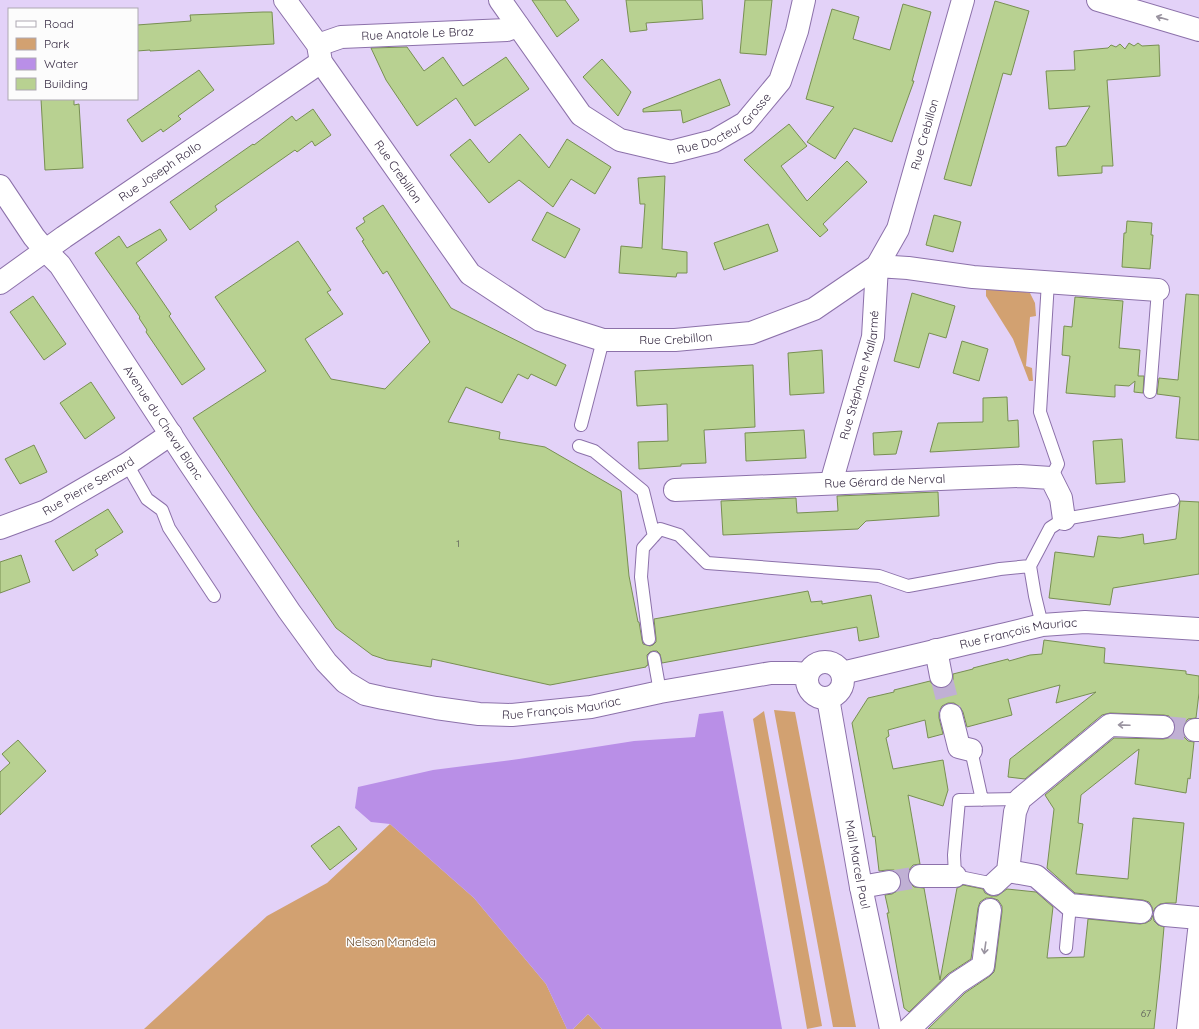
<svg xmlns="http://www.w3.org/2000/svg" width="1199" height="1029" font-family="Quicksand,sans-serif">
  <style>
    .green { fill: #d2a171 }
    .water { fill: #b98fe7 }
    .building { fill: #b8d191; stroke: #788f52 }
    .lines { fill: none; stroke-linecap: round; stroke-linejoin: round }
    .street-tunnel { stroke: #c0b0d4; stroke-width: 22; stroke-dasharray: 22 11; stroke-linecap: butt }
    .lane-casing { stroke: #8c71aa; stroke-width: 14 }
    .street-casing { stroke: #8c71aa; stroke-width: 24 }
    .secondary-casing { stroke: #8c71aa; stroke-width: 24 }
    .lane { stroke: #fff; stroke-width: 12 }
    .street { stroke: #fff; stroke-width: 22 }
    .secondary { stroke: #fff; stroke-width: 22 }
    .oneway { stroke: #9a94a0 }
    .labels { text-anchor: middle; stroke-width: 3; stroke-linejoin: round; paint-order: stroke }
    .number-label { font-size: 10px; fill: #565456 }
    .street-label { font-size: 12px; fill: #362a42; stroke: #fcfcfc }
    .park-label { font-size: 12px; fill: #5f3f1e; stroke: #fcfcfc }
  </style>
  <rect width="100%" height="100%" fill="#e3d2f8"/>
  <path class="green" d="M 990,287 L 1016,290 L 1030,293 L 1035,303 L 1036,316 L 1030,317 L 1026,366 L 1032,368 L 1033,381 L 1029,381 L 1013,339 L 986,296 L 986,289 Z
    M 774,710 L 795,712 L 856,1027 L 833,1027 Z
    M 764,711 L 822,1026 L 807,1029 L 753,719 Z
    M 390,824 L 474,898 L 546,984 L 567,1029 L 144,1029 L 267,916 L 327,883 Z
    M 588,1014 L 602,1029 L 573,1029 Z"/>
  <path class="water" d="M 723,711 L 782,1029 L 602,1029 L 588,1014 L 573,1029 L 567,1029 L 546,984 L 474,898 L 390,824 L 371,822 L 355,808 L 358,787 L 433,770 L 519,759 L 634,741 L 695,737 L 699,714 Z"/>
  <path class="building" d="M 532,0 L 565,0 L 579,20 L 557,37 Z
    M 626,0 L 702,0 L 703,19 L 646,23 L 647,30 L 630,32 Z
    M 745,0 L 772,0 L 766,55 L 740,53 Z
    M 995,1 L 1029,11 L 1011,75 L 1003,73 L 971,186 L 944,179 Z
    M 903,4 L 931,12 L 912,81 L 914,81 L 892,142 L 854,128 L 835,159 L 807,142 L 834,107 L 806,99 L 832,9 L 859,17 L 853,39 L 890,50 Z
    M 263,12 L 272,12 L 274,44 L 150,51 L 150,50 L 137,51 L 137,25 L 191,21 L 190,15 Z
    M 1129,43 L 1134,46 L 1138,43 L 1142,46 L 1159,45 L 1160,76 L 1107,80 L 1113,166 L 1102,166 L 1102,173 L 1058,176 L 1056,147 L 1066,146 L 1090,106 L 1049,109 L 1046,71 L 1075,70 L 1074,51 L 1108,48 L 1111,45 L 1116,47 L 1120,44 L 1125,49 Z
    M 407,47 L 424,71 L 443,57 L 463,86 L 506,57 L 529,89 L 475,126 L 456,98 L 417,126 L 386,80 L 371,48 Z
    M 602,59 L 631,92 L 618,116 L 583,77 Z
    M 199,70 L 214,90 L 178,116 L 181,119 L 163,132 L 161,129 L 142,142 L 127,120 Z
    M 720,79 L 730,105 L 683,123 L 681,110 L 643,112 L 643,109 Z
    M 41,99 L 74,99 L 74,105 L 79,104 L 83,168 L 45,170 Z
    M 313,109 L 331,135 L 315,146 L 312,141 L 297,152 L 295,150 L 215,206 L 217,210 L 190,230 L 170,202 L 253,144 L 254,145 L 292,116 L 296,121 Z
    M 789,124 L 807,146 L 781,166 L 807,201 L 847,161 L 867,182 L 823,224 L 828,230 L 820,237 L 744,160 Z
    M 520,134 L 549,168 L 567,139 L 611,167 L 595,194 L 571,179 L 553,207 L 519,180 L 489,203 L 450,155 L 470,139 L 489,163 Z
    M 665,176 L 662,249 L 687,252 L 687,273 L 677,273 L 676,277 L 619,273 L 621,246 L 642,248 L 645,204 L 640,204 L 638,178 Z
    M 383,205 L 451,308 L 566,365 L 556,386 L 531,374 L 528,379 L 518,374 L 502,403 L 466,387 L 448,422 L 500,432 L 499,439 L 545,447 L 621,491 L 629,576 L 638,622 L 639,622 L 642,640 L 643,644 L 650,646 L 653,645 L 656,642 L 656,638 L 654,619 L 808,591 L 811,602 L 822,601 L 822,604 L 871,595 L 879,637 L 859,641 L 857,627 L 662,663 L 660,654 L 657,651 L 653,651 L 650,652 L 647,655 L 648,665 L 646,666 L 646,667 L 550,685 L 432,659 L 431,667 L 387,660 L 372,655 L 336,628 L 254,510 L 193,418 L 266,371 L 215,297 L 298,241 L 331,290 L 327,292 L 343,314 L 305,339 L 331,379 L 385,389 L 430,342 L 387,271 L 383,274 L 362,241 L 364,240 L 356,228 L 365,222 L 363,218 Z
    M 547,212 L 580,229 L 565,258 L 532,240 Z
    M 934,215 L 961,222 L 953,252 L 926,245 Z
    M 1127,221 L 1152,223 L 1151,235 L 1153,235 L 1150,269 L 1122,267 L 1124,233 L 1126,233 Z
    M 768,224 L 778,251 L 724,270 L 714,243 Z
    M 160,229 L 167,240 L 136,263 L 171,314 L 169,316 L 205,369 L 182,385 L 146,332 L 147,330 L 139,318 L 140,317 L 95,253 L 119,236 L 127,248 Z
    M 912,293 L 955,306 L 946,338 L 929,333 L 919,368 L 894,361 Z
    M 1186,294 L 1199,295 L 1199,440 L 1176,438 L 1180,397 L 1157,394 L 1159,378 L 1178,380 Z
    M 33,296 L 66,344 L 44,360 L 10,312 Z
    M 1075,297 L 1123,301 L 1119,348 L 1140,350 L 1138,376 L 1144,376 L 1143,393 L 1134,392 L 1135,381 L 1129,386 L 1115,385 L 1115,397 L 1066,393 L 1070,356 L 1062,355 L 1064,326 L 1072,327 Z
    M 962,341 L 988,349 L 979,381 L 953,373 Z
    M 822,350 L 824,393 L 790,395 L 788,353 Z
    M 753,365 L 755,427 L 704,430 L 706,463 L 681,464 L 681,466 L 639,469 L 638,442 L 668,441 L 667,404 L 637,406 L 635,371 Z
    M 91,382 L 115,418 L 85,439 L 60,403 Z
    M 1007,397 L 1008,421 L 1018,420 L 1019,447 L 930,452 L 938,423 L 983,422 L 983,398 Z
    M 804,430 L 806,458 L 746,461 L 745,433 Z
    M 902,431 L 896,454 L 874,455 L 873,433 Z
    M 1122,439 L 1125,482 L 1096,484 L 1093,441 Z
    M 34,445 L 47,472 L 20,484 L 5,459 Z
    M 938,492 L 939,516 L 866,521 L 858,529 L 723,535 L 721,501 L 796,498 L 797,513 L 838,511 L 837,496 Z
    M 1180,501 L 1199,502 L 1199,574 L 1113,588 L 1110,605 L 1049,598 L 1055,552 L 1094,557 L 1098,536 L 1120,538 L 1143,534 L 1144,544 L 1176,539 Z
    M 108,509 L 123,532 L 95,550 L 98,555 L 73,571 L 55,541 Z
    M 21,555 L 30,582 L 0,593 L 0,562 Z
    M 1044,640 L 1105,648 L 1104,663 L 1186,671 L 1186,674 L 1199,676 L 1199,693 L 1196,718 L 1188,719 L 1184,724 L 1183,730 L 1184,737 L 1188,741 L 1194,742 L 1190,779 L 1188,778 L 1186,793 L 1135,784 L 1139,749 L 1081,795 L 1078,823 L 1083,824 L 1076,874 L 1128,879 L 1133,818 L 1184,823 L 1176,903 L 1166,903 L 1160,904 L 1155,908 L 1153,912 L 1152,907 L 1149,902 L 1143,900 L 1075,893 L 1047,868 L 1054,809 L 1045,795 L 1114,738 L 1163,739 L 1169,738 L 1174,733 L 1175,728 L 1174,721 L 1169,716 L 1164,715 L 1110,713 L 1102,715 L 1025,779 L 1008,777 L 1010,759 L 1096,692 L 1056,703 L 1060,685 L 1008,699 L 1012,715 L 967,727 L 963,712 L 960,707 L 954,703 L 948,703 L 942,706 L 939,712 L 939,718 L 943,734 L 928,738 L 925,720 L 888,730 L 889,736 L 886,738 L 893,769 L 943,760 L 948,790 L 943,806 L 908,795 L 920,864 L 913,865 L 909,870 L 908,876 L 909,882 L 914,887 L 924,888 L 940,980 L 957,888 L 963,885 L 983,889 L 985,893 L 991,896 L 997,896 L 1007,889 L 1036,892 L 1053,907 L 1047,958 L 1084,957 L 1088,919 L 1140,924 L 1146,923 L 1151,920 L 1153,915 L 1154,921 L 1158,925 L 1164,927 L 1160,972 L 1154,1029 L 928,1029 L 965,993 L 990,976 L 994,972 L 995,968 L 1002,912 L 1002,906 L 998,900 L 992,898 L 986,898 L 980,902 L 978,908 L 971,959 L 948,974 L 909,1012 L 904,1008 L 887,913 L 889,913 L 885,895 L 892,894 L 897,891 L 901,886 L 901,879 L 899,874 L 894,870 L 887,870 L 879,871 L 875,836 L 873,837 L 852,723 L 868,698 L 894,692 L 894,690 L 930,681 L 932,684 L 937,688 L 944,688 L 949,685 L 953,680 L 953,674 L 973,669 L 973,668 L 1008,659 L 1009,661 L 1030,655 L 1042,654 Z
    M 18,740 L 46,771 L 0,815 L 0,772 L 10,763 L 2,754 Z
    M 339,826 L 357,849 L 330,870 L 311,846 Z"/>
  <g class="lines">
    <path class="street-tunnel" d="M 941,676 L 951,715
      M 1163,727 L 1195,730
      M 889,882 L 912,878"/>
    <g class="lane-casing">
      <path id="lane" d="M 1048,282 L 1040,412 L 1058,464 L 1051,478
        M 1150,392 L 1158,290
        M 581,425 L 603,340
        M 579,446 L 594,451 L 643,491 L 654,536
        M 127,464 L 147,499 L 162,510 L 169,528 L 214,596
        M 1042,625 L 1035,596 L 1030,566 L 1050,528 L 1064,519 L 1173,500
        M 649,639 L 641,577 L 643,548 L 660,529 L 679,535 L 707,563 L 879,576 L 908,586 L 1000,569 L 1030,566
        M 654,658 L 660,692
        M 971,750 L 982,800
        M 994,884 L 955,876 L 954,855 L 959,800 L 1020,799
        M 1066,948 L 1070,905"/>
    </g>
    <g class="street-casing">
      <g id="street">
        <path id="s1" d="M 285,0 L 318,45 L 321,62 L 470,274 L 540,320 L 603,340 L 675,340 L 751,333 L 814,309 L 877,266 L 898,229 L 963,0"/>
        <path id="s2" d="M 500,0 L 581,115 L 620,140 L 671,152 L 714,141 L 745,123 L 780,81 L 797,31 L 804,0"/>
        <path d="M 1098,0 L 1199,30"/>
        <path id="s3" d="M 318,45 L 341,37 L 507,30 L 518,26"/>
        <path id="s4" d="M 0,186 L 34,237 L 45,250 L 60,265 L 188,461 L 289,611 L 326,662 L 345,682 L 365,694 L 383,698 L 436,708 L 479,714 L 512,715 L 591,707 L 660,692 L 771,673 L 795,673 L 807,674"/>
        <path id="s5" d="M 0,283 L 64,237 L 321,62"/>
        <path id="s6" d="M 831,483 L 873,337 L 877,266 L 908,268 L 973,277 L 1158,290"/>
        <path id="s7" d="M 675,490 L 964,478 L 1020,476 L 1051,478 L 1061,498 L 1064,519"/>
        <path id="s8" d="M 0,528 L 46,511 L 127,464 L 171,434"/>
        <path d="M 936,650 L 941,676"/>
        <circle cx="825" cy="680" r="18"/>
        <path id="s9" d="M 842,673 L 1002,635 L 1042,625 L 1085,622 L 1199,629"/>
        <path id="s10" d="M 828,698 L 861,887 L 891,1029"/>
        <path d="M 951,715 L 959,747 L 971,750"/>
        <path d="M 1195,730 L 1199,730"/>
        <path d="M 1008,871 L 1036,876 L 1070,905 L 1141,912"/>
        <path d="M 920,876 L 955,876"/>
        <path d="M 994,884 L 1008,871 L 1015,812 L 1020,799 L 1110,725 L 1163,727"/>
        <path d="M 861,887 L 889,882"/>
        <path d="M 1165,915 L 1199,918"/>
        <path d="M 909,1029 L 957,983 L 983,966 L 990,910"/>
      </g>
    </g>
    <g class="secondary-casing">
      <path id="secondary" d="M 1188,1029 L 1199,931"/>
    </g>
    <use href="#lane" class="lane"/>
    <use href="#street" class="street"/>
    <use href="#secondary" class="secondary"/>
  </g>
  <defs><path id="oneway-shaft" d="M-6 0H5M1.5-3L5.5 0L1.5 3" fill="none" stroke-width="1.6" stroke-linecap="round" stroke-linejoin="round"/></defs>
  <g class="oneway">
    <use href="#oneway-shaft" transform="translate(1162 18) rotate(-164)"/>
    <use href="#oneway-shaft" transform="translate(1124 725) rotate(-178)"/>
    <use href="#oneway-shaft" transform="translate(985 948) rotate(98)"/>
  </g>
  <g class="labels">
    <g class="number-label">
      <text x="458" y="547">1</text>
      <text x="1146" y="1017">67</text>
    </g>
    <g class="street-label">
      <text dy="4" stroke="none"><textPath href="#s3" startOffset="101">Rue Anatole Le Braz</textPath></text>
      <text dy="4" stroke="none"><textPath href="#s2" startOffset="301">Rue Docteur Grosse</textPath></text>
      <text dy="4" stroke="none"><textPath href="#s1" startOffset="915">Rue Crebillon</textPath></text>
      <text dy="4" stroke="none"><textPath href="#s1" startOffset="207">Rue Crebillon</textPath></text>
      <text dy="4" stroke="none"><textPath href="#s5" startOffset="195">Rue Joseph Rollo</textPath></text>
      <text dy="4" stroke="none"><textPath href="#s1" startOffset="555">Rue Crebillon</textPath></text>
      <text dy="4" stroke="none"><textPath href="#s6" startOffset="112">Rue Stéphane Mallarmé</textPath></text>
      <text dy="4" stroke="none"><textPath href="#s4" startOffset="288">Avenue du Cheval Blanc</textPath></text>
      <text dy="4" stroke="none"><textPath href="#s7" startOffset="210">Rue Gérard de Nerval</textPath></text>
      <text dy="4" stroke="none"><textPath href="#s8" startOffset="98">Rue Pierre Semard</textPath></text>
      <text dy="4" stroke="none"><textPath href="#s9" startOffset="181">Rue François Mauriac</textPath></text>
      <text dy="4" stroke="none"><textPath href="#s4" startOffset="827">Rue François Mauriac</textPath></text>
      <text dy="4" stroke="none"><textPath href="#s10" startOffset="169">Mail Marcel Paul</textPath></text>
    </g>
    <g class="park-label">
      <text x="391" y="946">Nelson Mandela</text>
    </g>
  </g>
  <rect x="8" y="8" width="130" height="92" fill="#fcfcfc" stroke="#ada8b2"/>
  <rect x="16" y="21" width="20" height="6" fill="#ffffff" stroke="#ada8b2"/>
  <text x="44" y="28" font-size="12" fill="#362a42">Road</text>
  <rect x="16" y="38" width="20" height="12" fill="#d2a171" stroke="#ada8b2"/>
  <text x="44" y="48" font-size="12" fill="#362a42">Park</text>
  <rect x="16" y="58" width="20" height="12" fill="#b98fe7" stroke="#ada8b2"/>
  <text x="44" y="68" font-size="12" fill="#362a42">Water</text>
  <rect x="16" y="78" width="20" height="12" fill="#b8d191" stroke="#ada8b2"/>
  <text x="44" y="88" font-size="12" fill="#362a42">Building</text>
</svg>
